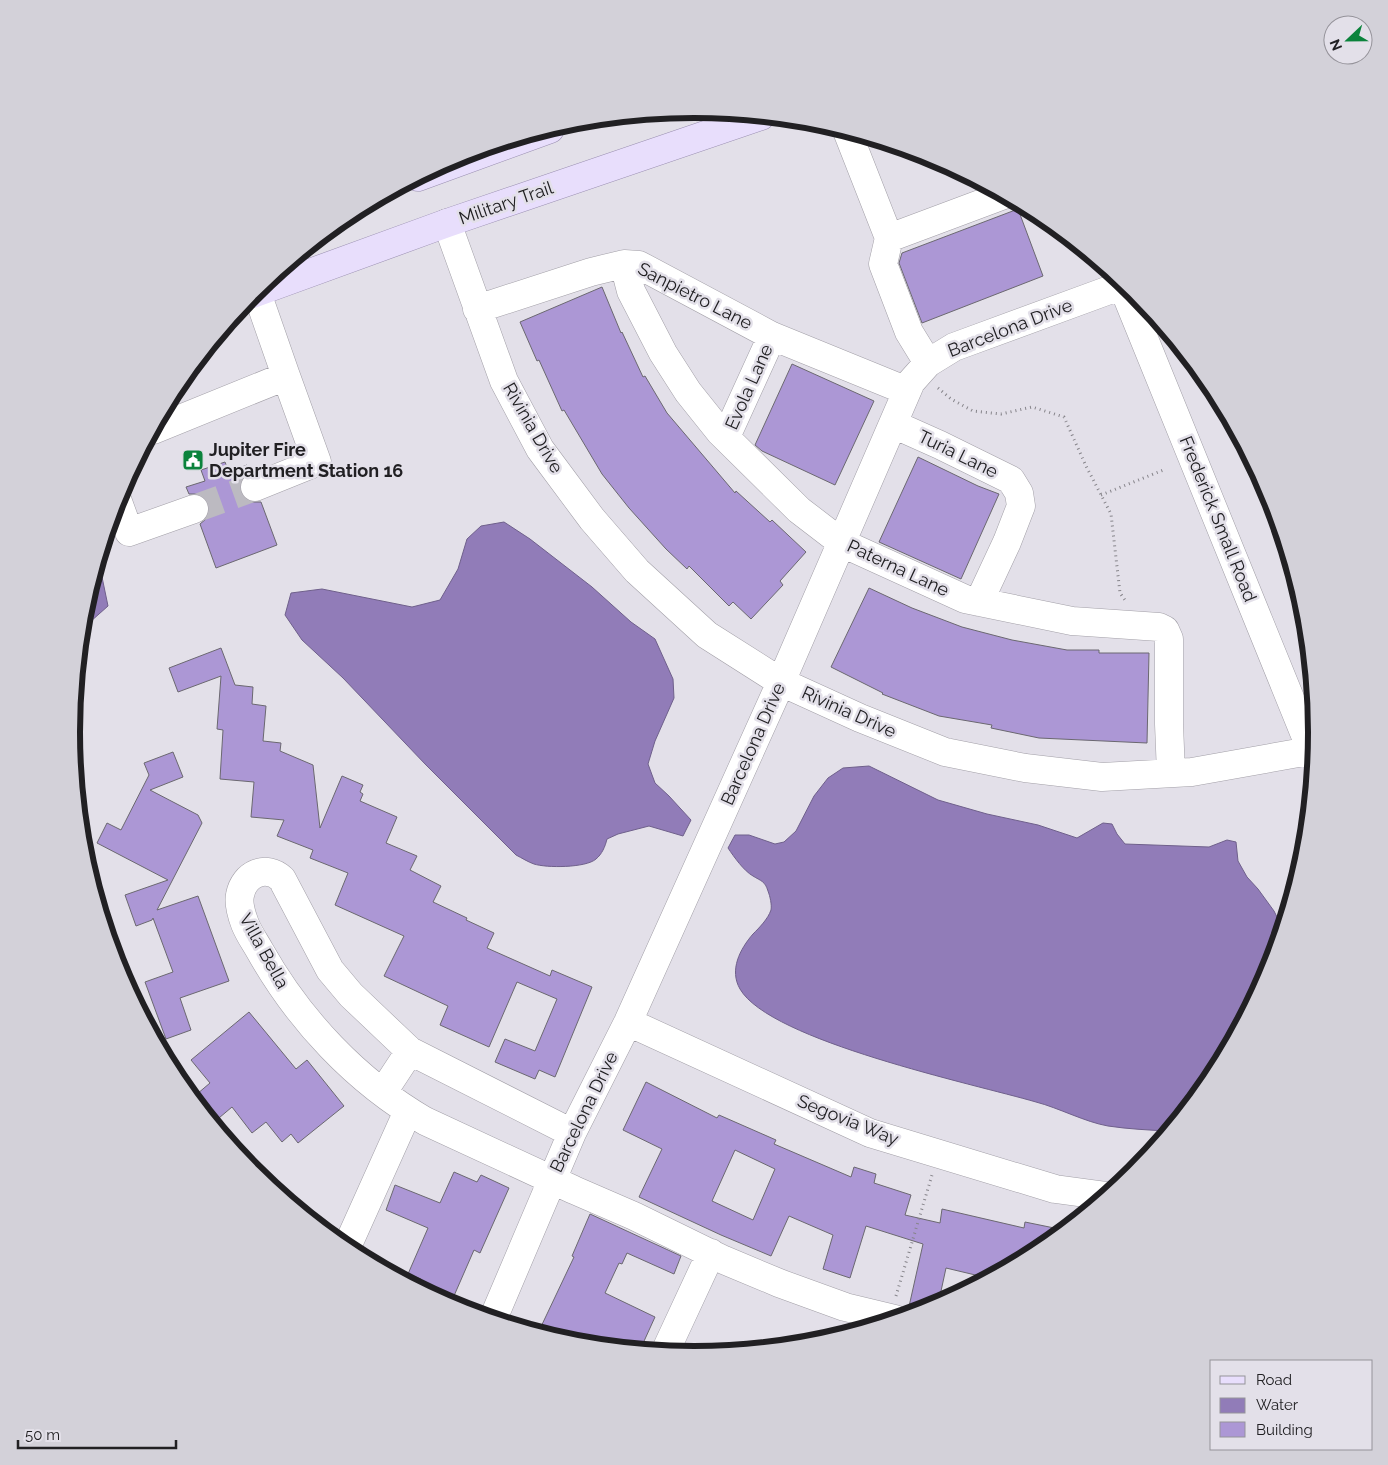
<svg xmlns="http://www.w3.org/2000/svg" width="1388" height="1465" font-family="Raleway,sans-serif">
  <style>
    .water { fill: #917cb8; stroke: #6f608b }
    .building { fill: #ac97d5; stroke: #6b6870; fill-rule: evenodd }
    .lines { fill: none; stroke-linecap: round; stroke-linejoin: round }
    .minor-tunnel { stroke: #bcbac1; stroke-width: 28; stroke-dasharray: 28 14; stroke-linecap: butt }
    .minor-casing { stroke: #a29fa7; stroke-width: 29 }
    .major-casing { stroke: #988daf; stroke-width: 29 }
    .path { stroke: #86848a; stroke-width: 3; stroke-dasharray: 1 4; stroke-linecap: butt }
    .minor { stroke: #fff; stroke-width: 28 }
    .major { stroke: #e8defc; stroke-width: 28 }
    .labels { text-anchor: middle; stroke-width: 5; stroke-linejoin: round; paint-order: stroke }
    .street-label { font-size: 18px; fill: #212023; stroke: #e3e0e9 }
    .poi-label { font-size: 18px; font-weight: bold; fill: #212023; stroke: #e3e0e9; text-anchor: start }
    .rim { fill: none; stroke: #212023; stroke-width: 6 }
  </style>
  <rect width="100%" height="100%" fill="#e3e0e9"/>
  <path class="water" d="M 504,522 L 530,539 L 592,587 L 631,622 L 655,639 L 673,679 L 674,698 L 655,741 L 648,764 L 655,783 L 669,796 L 691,820 L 683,836 L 649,826 L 618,834 L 607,839 C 605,847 602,854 596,859 C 586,868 546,868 534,864 C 528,862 522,858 516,855 L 426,765 L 343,678 L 302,640 L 285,615 L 291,593 L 322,589 L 412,607 L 440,600 L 458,569 L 467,539 L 481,526 Z
    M 97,565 L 102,577 L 108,606 L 81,630 L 83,611 Z
    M 869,766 L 938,800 L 987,814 L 1038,825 L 1077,838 L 1103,823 L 1112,824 L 1117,834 L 1125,844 L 1209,847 L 1227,840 L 1236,842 L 1238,861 L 1247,877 L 1258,889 L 1274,911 L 1282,927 L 1269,971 L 1212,1079 L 1168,1131 C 1148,1130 1128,1129 1108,1126 C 1085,1122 1059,1108 1036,1102 C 974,1084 770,1041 740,989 C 729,970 740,949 753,934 C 759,928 768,919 771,910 C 772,905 770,896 768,891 C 765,881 761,881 753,876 C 744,871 734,857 728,848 L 735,835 L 749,835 L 775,844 L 784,842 L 796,831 L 814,796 L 828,778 L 843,768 Z"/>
  <path class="building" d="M 1018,209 L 1043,276 L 922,323 L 899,263 L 902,253 Z
    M 602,287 L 621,333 L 622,332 L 643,377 L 645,376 L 667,413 L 735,493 L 736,491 L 770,522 L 772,520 L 806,552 L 780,581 L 783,585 L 751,619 L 733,602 L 729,606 L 689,566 L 687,569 L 666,549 L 629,508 L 602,474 L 564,410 L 562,411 L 539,360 L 537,361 L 520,322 Z
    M 792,364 L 874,401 L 835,485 L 762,451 L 755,445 Z
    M 918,457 L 978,486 L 999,494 L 961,579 L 879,542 Z
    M 225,462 L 229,472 L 247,465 L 250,472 L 242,478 L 240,485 L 240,492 L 246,500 L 253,502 L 261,502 L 277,545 L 216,568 L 200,524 L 206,519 L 209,512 L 209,503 L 204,497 L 197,494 L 189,494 L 186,487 L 205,481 L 201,470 Z
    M 869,588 L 912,608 L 962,627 L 1012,640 L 1067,650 L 1099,650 L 1099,653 L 1149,653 L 1147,743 L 1039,738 L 991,728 L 992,725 L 939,716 L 882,694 L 883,693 L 831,667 Z
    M 221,648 L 235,685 L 253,687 L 252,704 L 266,706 L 263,741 L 281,743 L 280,751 L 313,765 L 320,828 L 342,776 L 363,785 L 360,792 L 363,794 L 360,801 L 397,817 L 386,843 L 417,856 L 410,870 L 441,886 L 433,902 L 467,918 L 466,920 L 494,933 L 487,948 L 550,976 L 552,970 L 592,987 L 555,1077 L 539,1070 L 535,1079 L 495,1062 L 505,1039 L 535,1051 L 557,999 L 517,982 L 489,1047 L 440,1025 L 448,1006 L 384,976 L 404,936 L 335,905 L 348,873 L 310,858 L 313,850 L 277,836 L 284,820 L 251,817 L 254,782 L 220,779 L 223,730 L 217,729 L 221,676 L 178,692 L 169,668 Z
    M 173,752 L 183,777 L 150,790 L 198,815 L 202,823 L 157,910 L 198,896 L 229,981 L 180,998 L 191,1030 L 166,1039 L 145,982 L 173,972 L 153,918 L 152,920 L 136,926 L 125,895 L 168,880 L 97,843 L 107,823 L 121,830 L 149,775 L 144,763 Z
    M 249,1012 L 296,1069 L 307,1060 L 344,1106 L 298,1143 L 291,1134 L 282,1142 L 266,1122 L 252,1133 L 232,1107 L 213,1123 L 200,1108 L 206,1104 L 197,1094 L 210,1083 L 191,1060 Z
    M 646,1082 L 717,1118 L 719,1115 L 776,1140 L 774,1144 L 851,1177 L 854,1167 L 876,1174 L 874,1183 L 911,1195 L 905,1215 L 940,1223 L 942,1209 L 1024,1228 L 1025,1222 L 1064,1230 L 1040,1250 L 1028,1249 L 1026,1258 L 988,1278 L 946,1268 L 938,1305 L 910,1315 L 908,1311 L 923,1244 L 866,1226 L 850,1278 L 823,1269 L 833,1235 L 789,1216 L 771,1256 L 721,1235 L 639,1197 L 662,1149 L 623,1130 ZM 735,1150 L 775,1169 L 753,1220 L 712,1201 Z
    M 454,1172 L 477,1182 L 481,1175 L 509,1188 L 480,1253 L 474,1250 L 450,1305 L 418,1288 L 421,1279 L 408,1274 L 428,1228 L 386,1210 L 395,1185 L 440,1203 Z
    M 590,1214 L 681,1256 L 674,1274 L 627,1253 L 622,1264 L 619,1263 L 605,1293 L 655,1317 L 640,1350 L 572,1343 L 538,1333 L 574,1257 L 572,1256 Z"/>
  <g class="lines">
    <path class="minor-tunnel" d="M 194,509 L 255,487"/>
    <g class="minor-casing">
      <path id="minor" d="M 847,131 L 889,238 L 1004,195
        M 447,223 L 504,381 L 540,449 L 592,519 L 637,571 L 707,635 L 781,682 L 860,718 L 945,752 L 1025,768 L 1102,777 L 1192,772 L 1315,750
        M 889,238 L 883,264 L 909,332 L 928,363
        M 624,264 L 631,291 L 663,353 L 688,392 L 720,432 L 799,510 L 842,543 L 965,599 L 1072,621 L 1159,627 L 1165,630 L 1169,639 L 1169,724 L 1171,773
        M 1121,282 L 1314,757
        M 477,309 L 591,272 L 624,264 L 639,265 L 772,336 L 907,391
        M 893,424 L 940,445 L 1011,480 L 1019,493 L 1021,506 L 1007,542 L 979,602
        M 153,430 L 286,376 L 256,290
        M 726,437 L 772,336
        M 255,487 L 317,462 L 286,376
        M 117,499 L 129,532 L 194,509
        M 628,1022 L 870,1133 L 1055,1189 L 1107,1196
        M 383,1092 L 410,1051
        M 572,1133 L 410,1051 L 351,995 L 330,970 L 282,879 C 266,864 244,874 240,895 C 238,904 242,916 245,924 C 249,934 255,942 260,951 C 299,1020 356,1081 425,1121 L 574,1190 L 634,1216 L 724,1260 L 779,1283 L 845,1307 L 895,1319
        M 346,1249 L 408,1111
        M 493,1319 L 572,1133 L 628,1022 L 781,682 L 911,382 L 928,363 L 954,347 L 1123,285
        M 665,1352 L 711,1253"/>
    </g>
    <g class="major-casing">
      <path id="major" d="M 418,177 L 550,129
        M 252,294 L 447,223 L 761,116"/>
    </g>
    <path class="path" d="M 938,388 L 951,399 L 973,411 L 1001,414 L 1032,407 L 1064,417 L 1086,466 L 1111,514 L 1120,593 L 1125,600
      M 1101,495 L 1166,469
      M 896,1296 L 932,1175"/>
    <use href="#minor" class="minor"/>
    <use href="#major" class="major"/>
  </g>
  <defs>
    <g id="civic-square" transform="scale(1.125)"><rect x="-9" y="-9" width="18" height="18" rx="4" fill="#0b833c" stroke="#e3e0e9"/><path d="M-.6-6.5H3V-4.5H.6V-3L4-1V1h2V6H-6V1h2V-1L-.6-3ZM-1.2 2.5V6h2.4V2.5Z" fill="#fff"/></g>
  </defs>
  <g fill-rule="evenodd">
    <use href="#civic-square" x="193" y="460"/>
  </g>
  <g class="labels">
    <g class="street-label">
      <text transform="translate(506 203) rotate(-19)" y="6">Military Trail</text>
      <text transform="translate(695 296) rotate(27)" y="6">Sanpietro Lane</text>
      <text transform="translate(1010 328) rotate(-21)" y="6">Barcelona Drive</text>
      <text transform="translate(749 387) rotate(-66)" y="6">Evola Lane</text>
      <text transform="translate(533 428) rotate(60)" y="6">Rivinia Drive</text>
      <text transform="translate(958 454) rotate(26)" y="6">Turia Lane</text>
      <text transform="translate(1218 519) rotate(68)" y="6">Frederick Small Road</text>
      <text transform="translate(898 568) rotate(25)" y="6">Paterna Lane</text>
      <text transform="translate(849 712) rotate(24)" y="6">Rivinia Drive</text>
      <text transform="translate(753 744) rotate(-66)" y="6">Barcelona Drive</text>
      <text transform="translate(264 951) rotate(61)" y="6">Villa Bella</text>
      <text transform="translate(584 1112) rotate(-64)" y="6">Barcelona Drive</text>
      <text transform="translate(848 1120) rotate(22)" y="6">Segovia Way</text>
    </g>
    <g class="poi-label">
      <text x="209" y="456">Jupiter Fire<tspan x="209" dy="21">Department Station 16</tspan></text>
    </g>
  </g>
  <path d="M0 0H1388V1465H0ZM80 732a614 614 0 1 1 1228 0a614 614 0 1 1-1228 0Z" fill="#d3d1d9" fill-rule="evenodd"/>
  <path class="rim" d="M80 732a614 614 0 1 1 1228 0a614 614 0 1 1-1228 0Z"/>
  <rect x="1210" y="1360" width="162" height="90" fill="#e3e0e9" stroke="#95939a"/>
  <rect x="1220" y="1376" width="25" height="8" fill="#e8defc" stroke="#95939a"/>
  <text x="1256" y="1385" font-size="15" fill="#212023">Road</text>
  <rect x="1220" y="1398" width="25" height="15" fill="#917cb8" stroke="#95939a"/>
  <text x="1256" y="1410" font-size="15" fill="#212023">Water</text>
  <rect x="1220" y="1422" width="25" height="15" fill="#ac97d5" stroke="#95939a"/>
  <text x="1256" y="1435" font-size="15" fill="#212023">Building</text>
  <g transform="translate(1348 40) rotate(248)"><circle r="24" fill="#e3e0e9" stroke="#95939a"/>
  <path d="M0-4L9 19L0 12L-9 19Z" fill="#0b833c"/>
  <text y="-8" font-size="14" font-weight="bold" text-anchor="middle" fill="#212023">N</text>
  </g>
  <path d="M18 1440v8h158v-8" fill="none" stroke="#212023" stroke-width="2.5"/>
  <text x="25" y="1440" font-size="15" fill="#212023" stroke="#e3e0e9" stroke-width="4" paint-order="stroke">50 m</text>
</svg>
